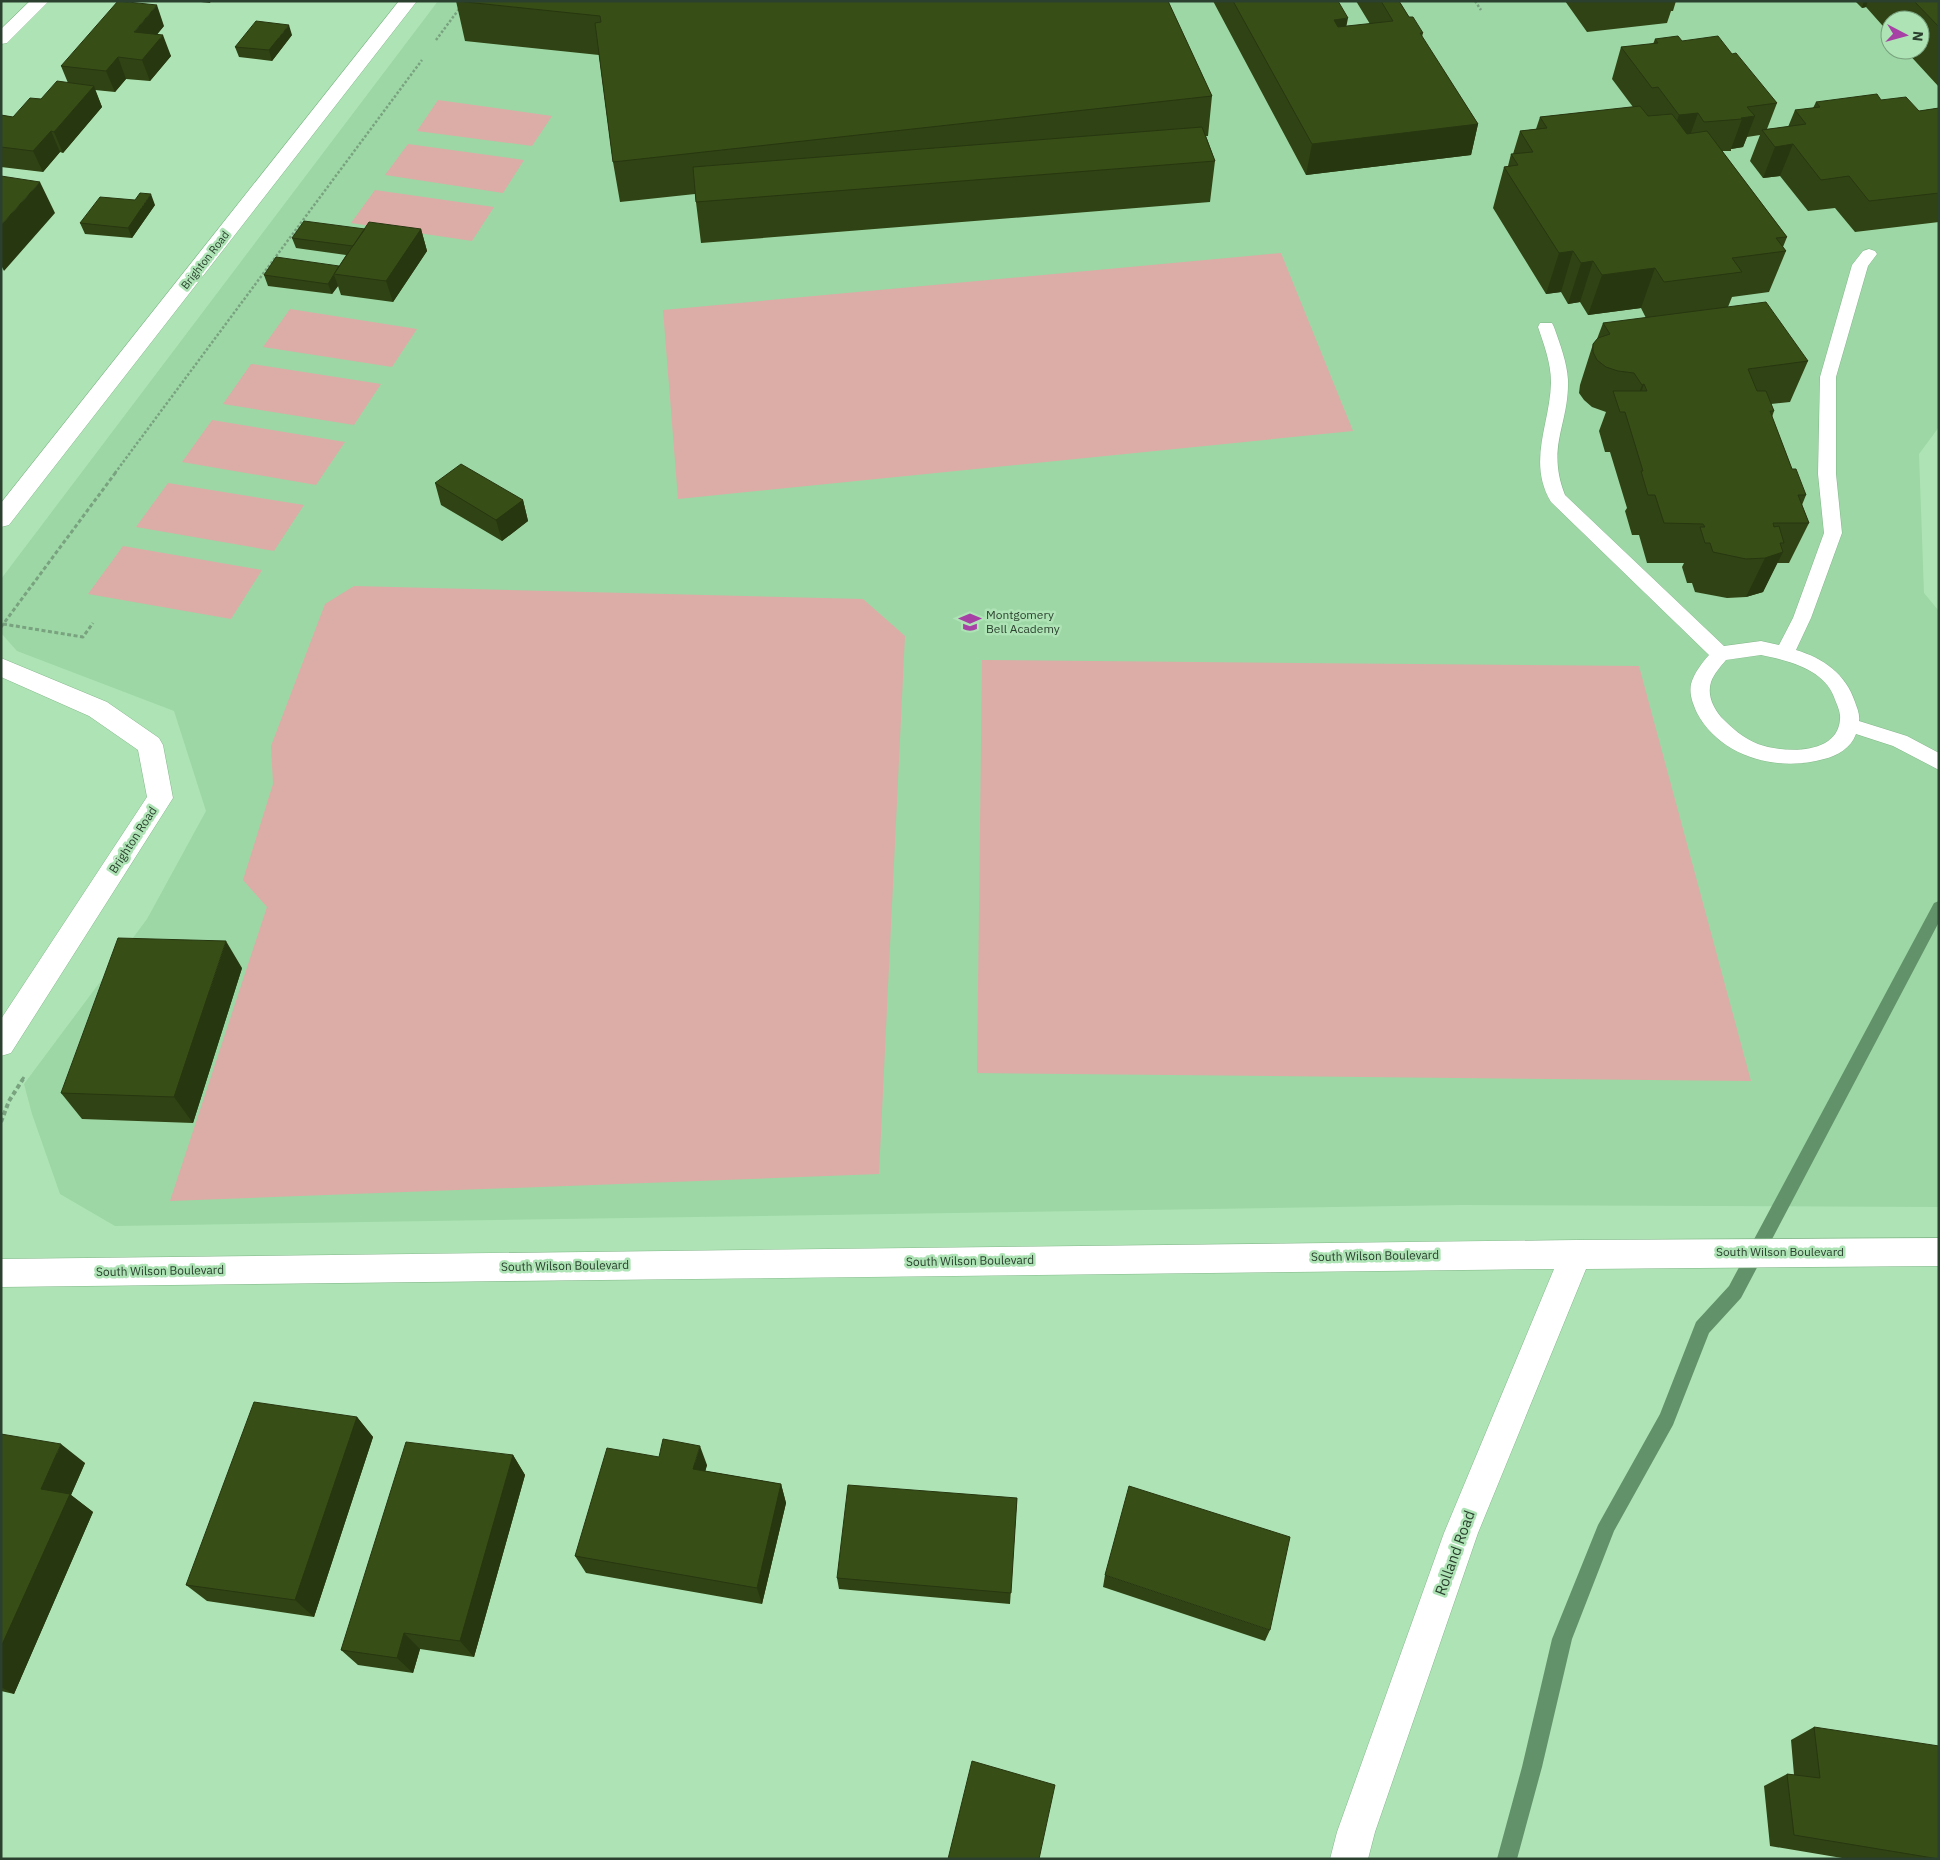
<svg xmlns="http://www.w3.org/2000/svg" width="1940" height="1860" font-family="'IBM Plex Sans',sans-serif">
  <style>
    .built { fill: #9dd7a5; fill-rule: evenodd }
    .green { fill: #dcada6 }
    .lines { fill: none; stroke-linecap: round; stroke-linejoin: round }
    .stream { fill: #629269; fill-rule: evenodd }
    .service-casing { stroke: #83b78a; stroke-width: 1 }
    .minor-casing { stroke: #83b78a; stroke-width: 1 }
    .path-far2 { stroke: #79a27f; stroke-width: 2.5; stroke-dasharray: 2.5 2; stroke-linecap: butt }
    .path-far1 { stroke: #79a27f; stroke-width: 3; stroke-dasharray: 4 2.5; stroke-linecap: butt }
    .path { stroke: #79a27f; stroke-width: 4; stroke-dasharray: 4.5 3; stroke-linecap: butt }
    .service { fill: #fff; fill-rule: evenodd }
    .minor { fill: #fff; fill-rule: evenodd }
    .wall { fill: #304314 }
    .shaded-wall { fill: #273710 }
    .building { fill: #384e17; stroke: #273710 }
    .labels { text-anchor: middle; stroke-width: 5; stroke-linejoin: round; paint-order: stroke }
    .far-street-label { font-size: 11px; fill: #2b402e; stroke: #aee4b5 }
    .poi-label { font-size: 12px; fill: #2b402e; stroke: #aee4b5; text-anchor: start }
    .street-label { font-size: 12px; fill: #2b402e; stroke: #aee4b5 }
    .near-street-label { font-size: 15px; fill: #2b402e; stroke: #aee4b5 }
  </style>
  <rect width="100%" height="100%" fill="#aee4b5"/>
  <path class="built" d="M 438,1 L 1939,1 L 1939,427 L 1919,454 L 1924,593 L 1939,611 L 1939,1207 L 1462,1205 L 115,1226 L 60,1194 L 32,1114 L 24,1084 L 147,919 L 206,811 L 174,711 L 17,651 L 1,633 L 1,579 ZM 1890,20 L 1920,20 L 1920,50 L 1890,50 Z"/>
  <path class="green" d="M 438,100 L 552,116 L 532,146 L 417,131 Z
    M 408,144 L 524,160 L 503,193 L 385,175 Z
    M 375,190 L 494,207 L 472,241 L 351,223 Z
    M 1281,253 L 1353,431 L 678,499 L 663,310 Z
    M 290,309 L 417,329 L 392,367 L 263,347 Z
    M 251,364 L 252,364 L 381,384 L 354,425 L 223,404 Z
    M 212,420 L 345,442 L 316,485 L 182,462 Z
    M 168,483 L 304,505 L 274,551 L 136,527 Z
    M 123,546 L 262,570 L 231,619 L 88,594 Z
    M 354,586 L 863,599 L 905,636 L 879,1174 L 170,1201 L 267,907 L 243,880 L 273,784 L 271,746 L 325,604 Z
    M 982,660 L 1639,666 L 1751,1081 L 977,1073 Z"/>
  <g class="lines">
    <path class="stream" d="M 1939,901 L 1939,922 L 1741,1298 L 1709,1333 L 1673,1425 L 1614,1531 L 1572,1639 L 1542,1767 L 1517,1859 L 1497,1859 L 1522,1767 L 1552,1639 L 1598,1525 L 1660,1414 L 1696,1322 L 1729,1286 L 1934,903 Z"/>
    <g class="service-casing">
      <path id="service" d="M 1869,249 L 1875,251 L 1877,254 L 1868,266 L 1836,377 L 1836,474 L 1842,533 L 1811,618 L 1796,650 C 1823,658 1846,674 1855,702 C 1857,708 1860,714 1859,721 L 1907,736 L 1939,753 L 1939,770 L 1893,746 L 1856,734 C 1851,748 1837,756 1824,759 C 1779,772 1721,758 1697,713 C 1693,704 1689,695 1691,684 C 1694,673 1702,663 1709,655 L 1551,502 C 1527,462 1550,424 1551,383 C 1551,363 1544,345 1538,327 L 1540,323 L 1552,323 L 1554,327 C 1560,344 1567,362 1568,380 C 1569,426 1546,446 1565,495 L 1724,646 L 1761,641 L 1779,645 L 1793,618 L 1824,533 L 1818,474 L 1820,377 L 1852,265 L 1863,251 ZM 1761,655 C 1786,660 1824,669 1834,697 C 1836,703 1841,712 1840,719 C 1838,756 1782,753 1758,744 C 1743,738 1732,728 1721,717 C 1713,707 1707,695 1711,682 C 1714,674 1720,667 1726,660 Z"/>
    </g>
    <g class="minor-casing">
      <path id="minor" d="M 30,1 L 49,1 L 7,43 L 1,44 L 1,29 Z
        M 399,1 L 417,1 L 9,525 L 1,527 L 1,503 Z
        M 1,658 L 107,702 L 159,738 L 163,745 L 173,798 L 11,1053 L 1,1056 L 1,1019 L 147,797 L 138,750 L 89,716 L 1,677 Z
        M 1939,1238 L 1939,1266 L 1586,1269 L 1478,1533 L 1375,1832 L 1368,1859 L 1330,1859 L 1337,1832 L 1444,1533 L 1554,1269 L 1,1287 L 1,1259 L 1576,1240 Z"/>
    </g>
    <path class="path-far2" d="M 1475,1 L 1481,10
      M 436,40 L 465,1
      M 115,473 L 422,60"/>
    <path class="path-far1" d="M 3,624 L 83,637 L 93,623
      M 1,627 L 116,472
      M 22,1080 L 24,1077"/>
    <path class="path" d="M 1,1122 L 9,1101 L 23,1079"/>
    <use href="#service" class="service"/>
    <use href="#minor" class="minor"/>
  </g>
  <path class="wall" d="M 192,1 L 211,1 L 210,3 Z
    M 456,1 L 1168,1 L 1212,96 L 1208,136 L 1206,136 L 1215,161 L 1210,202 L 701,243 L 695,194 L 620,202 L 613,162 L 599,55 L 465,41 Z
    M 1213,1 L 1338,1 L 1346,26 L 1370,24 L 1356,1 L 1399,1 L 1409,17 L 1423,33 L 1422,37 L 1478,124 L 1471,155 L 1306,175 Z
    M 1565,1 L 1676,1 L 1673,11 L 1671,11 L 1667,23 L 1587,32 Z
    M 1855,1 L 1939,1 L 1939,87 L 1905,50 L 1920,50 L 1920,20 L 1890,20 L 1890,34 L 1866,7 L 1862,8 Z
    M 164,26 L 157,34 L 171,56 L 150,81 L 126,79 L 115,92 L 95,90 L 102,107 L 63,153 L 60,152 L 43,172 L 1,167 L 1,115 L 13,117 L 68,83 L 61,66 Z
    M 292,35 L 272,61 L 239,57 L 235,47 Z
    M 1655,39 L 1682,41 L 1732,54 L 1777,103 L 1767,129 L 1788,127 L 1795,110 L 1813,108 L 1816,102 L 1881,100 L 1919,111 L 1939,108 L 1939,222 L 1855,232 L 1835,208 L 1808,211 L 1780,176 L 1763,178 L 1750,161 L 1760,135 L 1747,137 L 1743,147 L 1731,149 L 1731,151 L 1722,151 L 1787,237 L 1783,247 L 1786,251 L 1769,292 L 1732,297 L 1728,307 L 1808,361 L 1790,402 L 1771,404 L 1774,411 L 1772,417 L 1792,469 L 1806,495 L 1802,505 L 1809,523 L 1789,563 L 1777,563 L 1763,592 L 1746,597 L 1727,598 L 1695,592 L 1692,583 L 1687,583 L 1682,567 L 1684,563 L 1647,563 L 1639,535 L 1632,535 L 1625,511 L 1627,508 L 1610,452 L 1605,452 L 1599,431 L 1606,412 L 1592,407 L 1584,400 L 1579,393 L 1580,385 L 1593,344 L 1597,339 L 1603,323 L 1646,318 L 1641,308 L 1588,315 L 1580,302 L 1568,304 L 1561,292 L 1546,294 L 1493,208 L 1504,167 L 1508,166 L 1511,154 L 1513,154 L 1520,131 L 1536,129 L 1540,117 L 1633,107 L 1612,79 L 1621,47 L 1653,44 Z
    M 155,205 L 132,238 L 85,234 L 80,223 Z
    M 365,229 L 421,229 L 427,251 L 393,302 L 341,295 L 338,286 L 332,294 L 268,286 L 264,275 L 339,266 L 346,255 L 296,248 L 292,238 Z
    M 435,483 L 523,500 L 528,521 L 502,541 L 441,505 Z
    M 242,968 L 193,1123 L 82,1119 L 61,1093 Z
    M 357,1417 L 373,1437 L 314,1617 L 207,1601 L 186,1585 Z
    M 1,1434 L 85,1463 L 71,1495 L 93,1512 L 14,1694 L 1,1691 Z
    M 513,1455 L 525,1475 L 474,1657 L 420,1649 L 413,1673 L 358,1665 L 341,1650 Z
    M 659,1457 L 707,1465 L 705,1471 L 781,1484 L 786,1503 L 762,1604 L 586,1573 L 575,1556 Z
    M 1017,1498 L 1010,1604 L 839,1589 L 837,1578 Z
    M 1105,1575 L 1270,1630 L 1265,1641 L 1103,1587 Z
    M 1814,1727 L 1939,1859 L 1848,1859 L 1770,1846 L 1764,1786 L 1787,1774 L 1794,1775 L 1791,1740 Z"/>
  <path class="shaded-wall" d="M 1864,1 L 1868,1 L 1866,7 L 1862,8 Z
    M 157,5 L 164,26 L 142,53 L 134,32 Z
    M 1348,18 L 1342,49 L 1334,20 Z
    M 289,25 L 292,35 L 272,61 L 269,50 Z
    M 163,35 L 171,56 L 150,81 L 142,60 Z
    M 118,57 L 126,79 L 115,92 L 106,71 Z
    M 94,86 L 102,107 L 63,153 L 54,132 Z
    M 1698,113 L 1687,144 L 1668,146 L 1679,115 Z
    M 1755,116 L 1743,147 L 1731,149 L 1742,119 L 1741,118 Z
    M 1478,124 L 1471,155 L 1306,175 L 1312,144 Z
    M 51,131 L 60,152 L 43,172 L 33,151 Z
    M 1793,144 L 1780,176 L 1763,178 L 1775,147 Z
    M 40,182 L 55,213 L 4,271 L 1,265 L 1,225 Z
    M 151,194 L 155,205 L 132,238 L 128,228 Z
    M 421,229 L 427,251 L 393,302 L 386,281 Z
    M 1573,251 L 1561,292 L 1546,294 L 1559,253 Z
    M 1593,261 L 1580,302 L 1568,304 L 1581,263 Z
    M 1655,268 L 1641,308 L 1588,315 L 1602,275 Z
    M 334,275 L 338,286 L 332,294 L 328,284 Z
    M 1644,384 L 1629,425 L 1628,422 L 1642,385 Z
    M 523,500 L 528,521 L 502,541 L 496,520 Z
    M 1783,552 L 1763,592 L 1746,597 L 1765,558 Z
    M 226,941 L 242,968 L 193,1123 L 174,1097 Z
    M 357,1417 L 373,1437 L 314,1617 L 295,1600 Z
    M 61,1444 L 85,1463 L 71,1495 L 93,1512 L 14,1694 L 1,1687 L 1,1647 L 41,1489 Z
    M 700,1446 L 707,1465 L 701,1488 L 693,1469 Z
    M 513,1455 L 525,1475 L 474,1657 L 460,1641 Z
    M 781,1484 L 786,1503 L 762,1604 L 757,1588 Z
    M 404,1633 L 420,1649 L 413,1673 L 397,1658 Z"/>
  <path class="building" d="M 118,1 L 157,5 L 134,32 L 163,35 L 142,60 L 118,57 L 106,71 L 61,66 Z
    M 456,1 L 1168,1 L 1212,96 L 613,162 L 595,23 L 601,22 L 600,16 Z
    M 1233,1 L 1338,1 L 1348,18 L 1334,20 L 1338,27 L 1393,21 L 1381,1 L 1399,1 L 1409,17 L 1413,17 L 1423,33 L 1420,33 L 1478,124 L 1312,144 Z
    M 1914,1 L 1939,1 L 1939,27 Z
    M 256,21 L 289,25 L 269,50 L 235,47 Z
    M 1678,36 L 1682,41 L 1718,36 L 1732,54 L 1736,53 L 1777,103 L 1747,107 L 1755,116 L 1741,118 L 1742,119 L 1704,122 L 1698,113 L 1679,115 L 1658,87 L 1652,88 L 1621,47 L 1658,43 L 1655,39 Z
    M 57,81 L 94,86 L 54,132 L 51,131 L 33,151 L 1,147 L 1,115 L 13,117 L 30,98 L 41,99 Z
    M 1877,94 L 1881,100 L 1906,97 L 1919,111 L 1939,108 L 1939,193 L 1869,201 L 1849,176 L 1821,180 L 1793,144 L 1775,147 L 1762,130 L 1806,124 L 1795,110 L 1820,107 L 1816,102 Z
    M 1640,106 L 1648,116 L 1672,114 L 1687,134 L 1707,131 L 1787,237 L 1776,238 L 1786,251 L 1732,258 L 1742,272 L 1664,282 L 1655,268 L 1602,275 L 1593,261 L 1581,263 L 1573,251 L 1559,253 L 1504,167 L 1518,165 L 1511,154 L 1533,152 L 1520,131 L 1547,128 L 1540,117 Z
    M 1202,127 L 1215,161 L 696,202 L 693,167 Z
    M 1,176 L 40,182 L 1,225 Z
    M 140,193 L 151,194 L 128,228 L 80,223 L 100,197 L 135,200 Z
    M 304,221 L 365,229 L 353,246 L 292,238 Z
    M 369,222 L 421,229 L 386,281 L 334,274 Z
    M 276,257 L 339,266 L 328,284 L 264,275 Z
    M 1766,302 L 1808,361 L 1748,369 L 1757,391 L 1766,391 L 1774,411 L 1770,411 L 1792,469 L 1796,469 L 1806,495 L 1798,495 L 1809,523 L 1773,523 L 1774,527 L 1779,526 L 1784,543 L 1780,543 L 1783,552 L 1765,558 L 1746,559 L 1713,552 L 1710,543 L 1705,543 L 1700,527 L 1705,527 L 1703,524 L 1664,523 L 1655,495 L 1648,495 L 1641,471 L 1643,471 L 1625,412 L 1620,412 L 1613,391 L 1647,391 L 1644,384 L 1642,385 L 1634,373 L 1618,371 L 1606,367 L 1597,360 L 1593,352 L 1593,344 L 1598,338 L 1610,334 L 1603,323 Z
    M 461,464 L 523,500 L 496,520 L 435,483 Z
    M 118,938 L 226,941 L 174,1097 L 61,1093 Z
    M 254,1402 L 357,1417 L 295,1600 L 186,1585 Z
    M 1,1434 L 61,1444 L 41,1489 L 70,1494 L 1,1647 Z
    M 663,1439 L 700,1446 L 693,1469 L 781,1484 L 757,1588 L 575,1556 L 607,1448 L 659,1457 Z
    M 406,1442 L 513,1455 L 460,1641 L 404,1633 L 397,1658 L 341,1650 Z
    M 848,1485 L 1017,1498 L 1011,1593 L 837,1578 Z
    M 1129,1486 L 1290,1537 L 1270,1630 L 1105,1575 Z
    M 1814,1727 L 1939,1746 L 1939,1859 L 1794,1835 L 1787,1774 L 1820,1778 Z
    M 972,1761 L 1055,1785 L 1039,1859 L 948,1859 Z"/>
  <defs>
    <g id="school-bare" transform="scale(1.725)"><path d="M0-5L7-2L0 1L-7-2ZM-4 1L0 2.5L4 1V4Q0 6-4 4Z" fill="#a741a5" stroke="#aee4b5" stroke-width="2.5" paint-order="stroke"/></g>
  </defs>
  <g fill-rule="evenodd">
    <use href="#school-bare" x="970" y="622"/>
  </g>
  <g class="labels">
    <g class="far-street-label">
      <text transform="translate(205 260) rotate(-52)" y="4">Brighton Road</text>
    </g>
    <g class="poi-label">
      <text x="986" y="619">Montgomery<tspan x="986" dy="14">Bell Academy</tspan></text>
    </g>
    <g class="street-label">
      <text transform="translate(133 840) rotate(-57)" y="4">Brighton Road</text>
      <text x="1780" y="1256">South Wilson Boulevard</text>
      <text transform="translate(1375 1256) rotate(-1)" y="4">South Wilson Boulevard</text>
      <text transform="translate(970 1261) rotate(-1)" y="4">South Wilson Boulevard</text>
      <text transform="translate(565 1266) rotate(-1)" y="4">South Wilson Boulevard</text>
      <text transform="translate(160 1271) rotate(-1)" y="4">South Wilson Boulevard</text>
    </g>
    <g class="near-street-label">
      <text transform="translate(1455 1553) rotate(-70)" y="5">Rolland Road</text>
    </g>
  </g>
  <rect width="1940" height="1860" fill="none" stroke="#2b402e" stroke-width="5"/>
  <g transform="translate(1905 35) rotate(96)"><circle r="24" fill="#aee4b5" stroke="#7aa27f"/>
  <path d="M0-4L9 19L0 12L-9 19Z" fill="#a741a5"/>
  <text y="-8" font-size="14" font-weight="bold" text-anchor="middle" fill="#2b402e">N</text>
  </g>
</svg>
